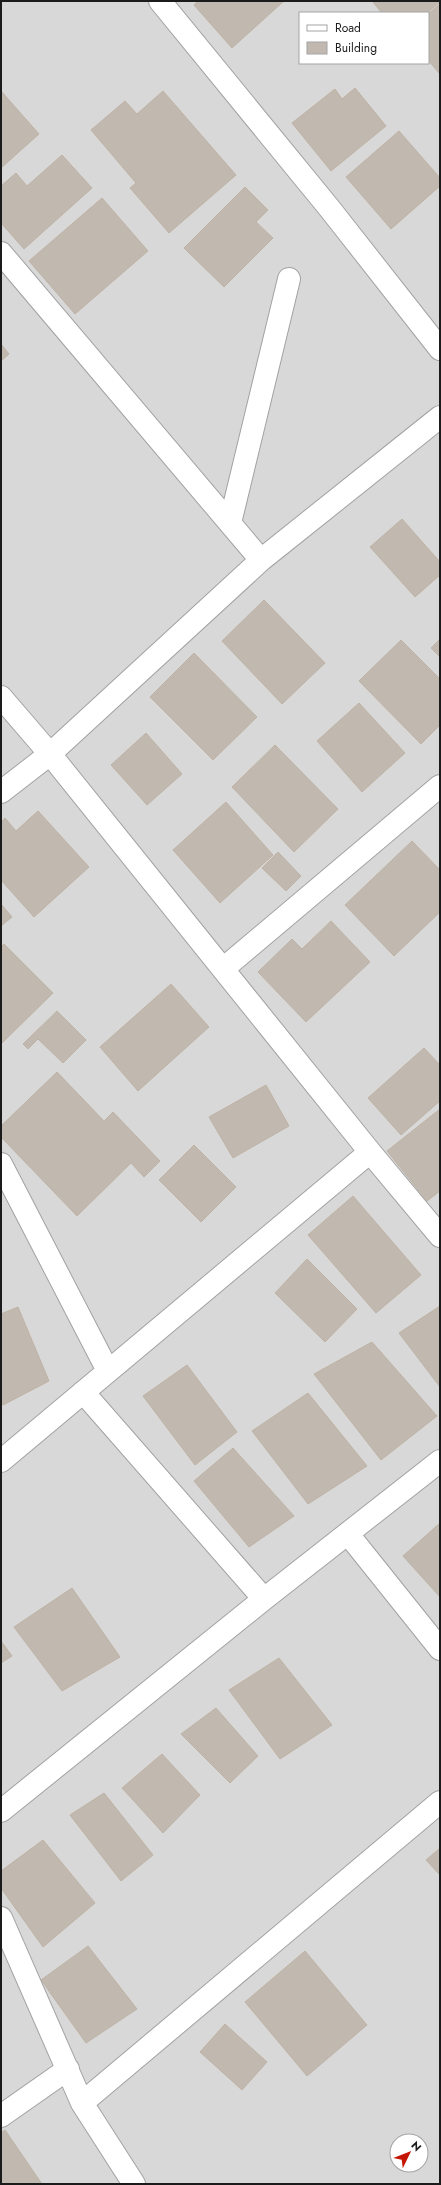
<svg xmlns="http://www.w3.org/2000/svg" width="441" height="2185" font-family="Jost,sans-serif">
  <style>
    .residential { fill: #d9d8d8; fill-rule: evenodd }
    .building { fill: #c1b9b0; stroke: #beb2a4 }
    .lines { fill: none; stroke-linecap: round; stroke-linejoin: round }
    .minor-casing { stroke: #a2a2a2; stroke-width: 24 }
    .minor { stroke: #fff; stroke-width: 22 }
  </style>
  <rect width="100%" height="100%" fill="#edeae1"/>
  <path class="residential" d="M 1,1 L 440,1 L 440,2184 L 1,2184 ZM 300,13 L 428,13 L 428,63 L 300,63 ZM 397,2141 L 421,2141 L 421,2165 L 397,2165 Z"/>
  <path class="building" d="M 198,1 L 284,1 L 232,48 L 194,5 Z
    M 372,1 L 440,1 L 440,2 L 427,13 L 382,13 Z
    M 440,4 L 440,72 L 439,73 L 428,60 L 428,14 Z
    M 355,88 L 386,126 L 331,171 L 292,123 L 335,89 L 342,99 Z
    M 1,91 L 39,134 L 1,168 Z
    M 163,91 L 236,175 L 169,233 L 130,188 L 136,183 L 91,130 L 125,101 L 137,114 Z
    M 399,131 L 440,178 L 440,186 L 391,229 L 346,177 Z
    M 62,155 L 92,188 L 24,249 L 1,223 L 1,186 L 16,173 L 27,186 Z
    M 245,187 L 268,210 L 256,222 L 273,238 L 224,287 L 184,248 Z
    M 102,198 L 148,251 L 75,314 L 29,261 Z
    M 1,344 L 9,354 L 1,361 Z
    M 402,519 L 440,562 L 440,575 L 415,597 L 370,547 Z
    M 264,600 L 325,663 L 282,704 L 222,641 Z
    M 440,639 L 440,657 L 431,648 Z
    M 401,640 L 440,679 L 440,725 L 421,744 L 359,681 Z
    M 194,653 L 257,717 L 213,760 L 150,697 Z
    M 359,703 L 405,753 L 362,792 L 317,741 Z
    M 146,733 L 182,774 L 147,805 L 111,765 Z
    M 275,745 L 338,809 L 294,852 L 232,787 Z
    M 226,802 L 273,855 L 220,903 L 173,850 Z
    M 38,811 L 89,867 L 34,917 L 1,880 L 1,822 L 5,818 L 16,831 Z
    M 412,841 L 440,870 L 440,912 L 394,956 L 345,905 Z
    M 278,852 L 301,876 L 286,891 L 262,868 Z
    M 1,904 L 12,917 L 1,926 Z
    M 331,921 L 370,962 L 306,1022 L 258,972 L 292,939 L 302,949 Z
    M 4,944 L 53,993 L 1,1044 L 1,947 Z
    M 171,984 L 209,1027 L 138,1091 L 100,1047 Z
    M 57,1011 L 86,1040 L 63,1063 L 38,1039 L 28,1049 L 23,1044 Z
    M 424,1048 L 440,1065 L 440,1101 L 401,1135 L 368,1098 Z
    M 57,1072 L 104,1121 L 113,1112 L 160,1161 L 144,1177 L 131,1163 L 77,1216 L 1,1137 L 1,1126 Z
    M 266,1085 L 289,1126 L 233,1158 L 209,1117 Z
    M 440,1109 L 440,1191 L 427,1201 L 387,1151 Z
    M 194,1145 L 236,1187 L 201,1222 L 159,1180 Z
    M 353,1196 L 421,1275 L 376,1313 L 308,1235 Z
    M 307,1259 L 357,1309 L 325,1342 L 275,1293 Z
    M 440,1306 L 440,1387 L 399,1333 Z
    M 18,1307 L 49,1381 L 3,1405 L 1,1403 L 1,1314 Z
    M 372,1342 L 437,1416 L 381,1460 L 314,1374 Z
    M 187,1365 L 237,1432 L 195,1465 L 143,1396 Z
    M 308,1393 L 367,1466 L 308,1504 L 252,1431 Z
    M 233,1448 L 294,1516 L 249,1547 L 194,1481 Z
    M 440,1523 L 440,1597 L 403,1556 Z
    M 72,1588 L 120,1657 L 62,1691 L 14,1627 Z
    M 1,1641 L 12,1656 L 1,1663 Z
    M 279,1658 L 332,1725 L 280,1759 L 229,1690 Z
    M 216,1708 L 258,1756 L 230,1783 L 181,1734 Z
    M 162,1754 L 200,1795 L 163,1833 L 122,1788 Z
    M 104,1793 L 153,1855 L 121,1881 L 70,1815 Z
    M 43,1840 L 95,1903 L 43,1947 L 1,1888 L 1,1871 Z
    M 440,1848 L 440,1875 L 426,1860 Z
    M 88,1946 L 137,2009 L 86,2043 L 41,1980 Z
    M 305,1951 L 367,2025 L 307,2076 L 245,2002 Z
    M 225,2024 L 267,2062 L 242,2090 L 200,2052 Z
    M 5,2130 L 42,2184 L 1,2184 L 1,2133 Z"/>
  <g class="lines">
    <g class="minor-casing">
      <path id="minor" d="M 160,1 L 330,209 L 440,349
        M 1,253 L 261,560
        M 230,523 L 289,279
        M 1,697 L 50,754 L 370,1152 L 440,1236
        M 1,792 L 50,754 L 261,560 L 440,417
        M 223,969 L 440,786
        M 1,1164 L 108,1371
        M 83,1392 L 264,1599
        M 1,1461 L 370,1152
        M 348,1534 L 440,1649
        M 1,1811 L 264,1599 L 440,1461
        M 1,1918 L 82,2103 L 134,2184
        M 82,2103 L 440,1802
        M 1,2116 L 68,2069"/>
    </g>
    <use href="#minor" class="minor"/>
  </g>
  <rect width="441" height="2185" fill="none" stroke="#1b1b1b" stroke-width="4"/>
  <rect x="299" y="12" width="130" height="52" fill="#ffffff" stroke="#a4a4a4"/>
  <rect x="307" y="25" width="20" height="6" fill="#ffffff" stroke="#a4a4a4"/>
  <text x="335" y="32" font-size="12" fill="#1b1b1b">Road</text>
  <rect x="307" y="42" width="20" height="12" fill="#c1b9b0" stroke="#a4a4a4"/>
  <text x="335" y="52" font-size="12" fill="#1b1b1b">Building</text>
  <g transform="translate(409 2153) rotate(47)"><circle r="19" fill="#ffffff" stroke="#a4a4a4"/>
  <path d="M0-3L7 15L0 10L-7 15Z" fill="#c41603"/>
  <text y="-6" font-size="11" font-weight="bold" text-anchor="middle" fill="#1b1b1b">N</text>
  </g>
</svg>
